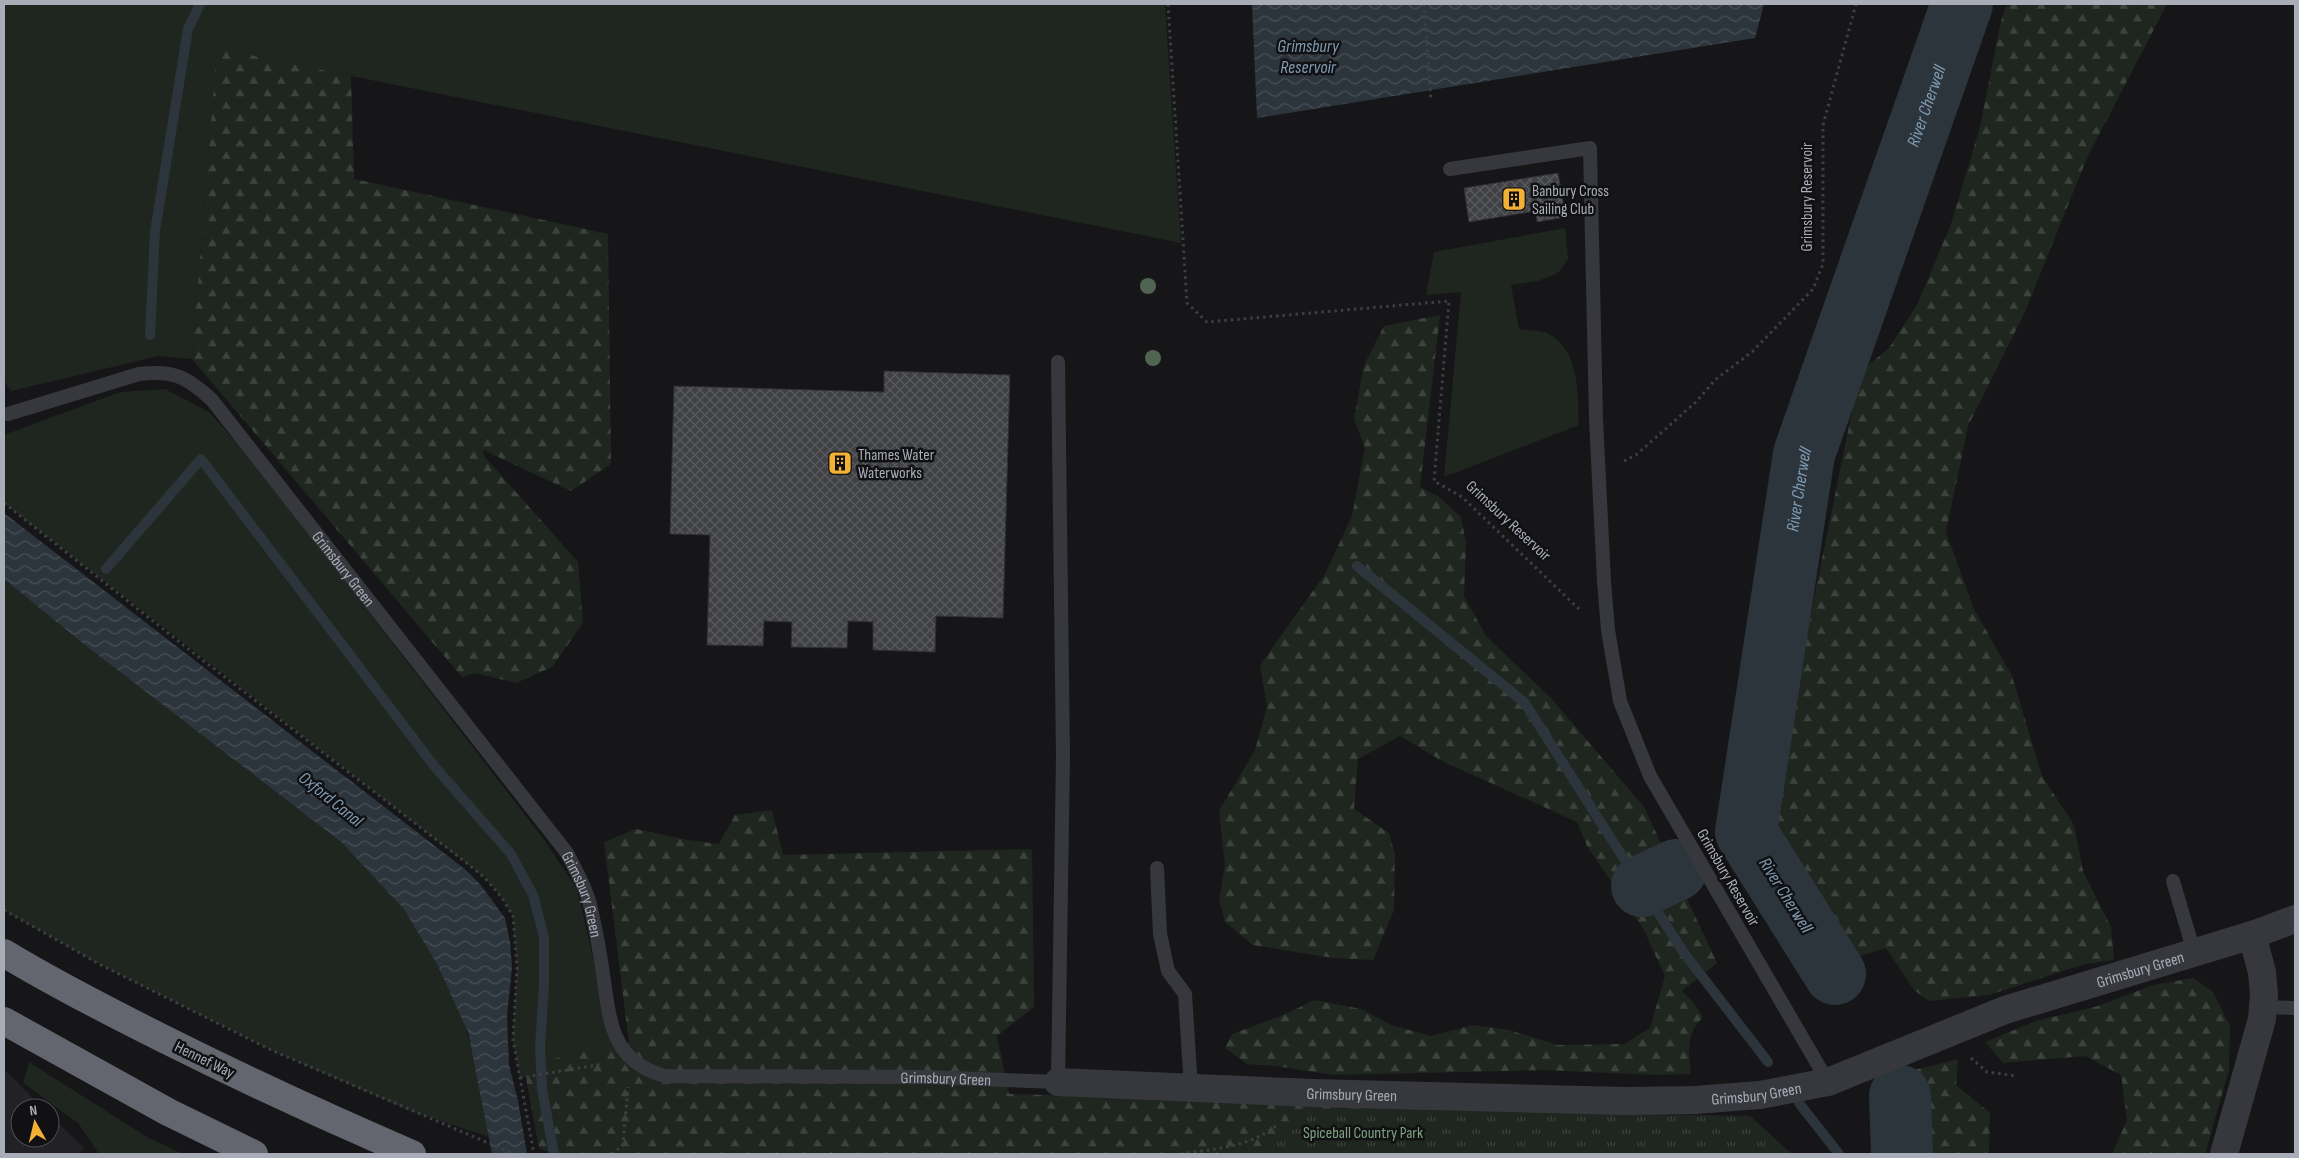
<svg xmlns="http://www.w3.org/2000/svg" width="2299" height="1158" font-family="'Sofia Sans Condensed',sans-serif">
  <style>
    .built { fill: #222225 }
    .grass { fill: #1e261f }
    .forest { fill: url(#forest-firs) }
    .park { fill: url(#park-tufts) }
    .water { fill: url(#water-waves) }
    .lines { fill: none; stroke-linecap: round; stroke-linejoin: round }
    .stream { stroke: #2c353c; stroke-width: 10 }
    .river { stroke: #2c353c; stroke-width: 62 }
    .building { fill: url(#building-cross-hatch); stroke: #303034 }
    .path { stroke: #3d3f44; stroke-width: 3; stroke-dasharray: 2.5 4; stroke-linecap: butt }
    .lane { stroke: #37383d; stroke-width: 14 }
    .street { stroke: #37383d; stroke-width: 28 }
    .highway { stroke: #63666e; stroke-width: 28 }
    .tree { fill: #506452 }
    .labels { text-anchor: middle; stroke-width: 5; stroke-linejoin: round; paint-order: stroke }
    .poi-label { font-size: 16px; fill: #a8adb8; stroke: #111113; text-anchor: start }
    .street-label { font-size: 16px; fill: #a8adb8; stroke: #111113 }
    .park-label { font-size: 16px; fill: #7fa381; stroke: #111113 }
    .water-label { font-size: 18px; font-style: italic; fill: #7f9bb3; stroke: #111113 }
  </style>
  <defs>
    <pattern id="forest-firs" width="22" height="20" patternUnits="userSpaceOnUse" patternTransform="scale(1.25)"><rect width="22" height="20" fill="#1e261f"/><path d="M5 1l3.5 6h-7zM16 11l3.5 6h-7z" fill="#3c433d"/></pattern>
    <pattern id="park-tufts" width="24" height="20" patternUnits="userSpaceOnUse" patternTransform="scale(1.25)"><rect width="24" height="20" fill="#1e261f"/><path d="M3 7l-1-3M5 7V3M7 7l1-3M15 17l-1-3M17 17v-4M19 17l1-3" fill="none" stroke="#3c433d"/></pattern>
    <pattern id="water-waves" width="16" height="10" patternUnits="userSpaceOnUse" patternTransform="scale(1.25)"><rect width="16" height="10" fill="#2c353c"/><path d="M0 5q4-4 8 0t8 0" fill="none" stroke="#485056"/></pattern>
    <pattern id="building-cross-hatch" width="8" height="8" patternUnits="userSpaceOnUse" patternTransform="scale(1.25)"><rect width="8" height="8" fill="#404145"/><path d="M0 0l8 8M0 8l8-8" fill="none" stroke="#595a5e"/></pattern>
  </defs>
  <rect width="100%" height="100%" fill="#161618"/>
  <path class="built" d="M 4,1069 L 43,1108 L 20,1108 L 20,1138 L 50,1138 L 50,1115 L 85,1149 L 76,1154 L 4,1154 Z"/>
  <path class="grass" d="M 4,4 L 1165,4 L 1181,243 L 217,49 L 192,359 L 159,356 L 11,391 L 4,381 Z
    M 1565,228 L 1568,259 L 1558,273 L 1538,281 L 1511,285 L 1519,329 C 1527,331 1542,330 1549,334 C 1581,353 1577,393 1579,425 L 1444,477 L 1461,292 L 1426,295 L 1434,252 Z
    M 165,389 L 209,412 L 251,459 L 545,841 L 577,889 L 616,1055 L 520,1078 L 513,1040 L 517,967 L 513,916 L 502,898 L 485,878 L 4,503 L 4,435 L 120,392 Z
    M 4,579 L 81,642 L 341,842 L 405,909 L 438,966 L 461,1011 L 477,1070 L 489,1137 L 408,1110 L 271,1050 L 101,965 L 4,910 Z
    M 29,1062 L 147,1137 L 183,1154 L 99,1154 L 78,1123 L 23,1083 Z"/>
  <path class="forest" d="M 2007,4 L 2167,4 L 2087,158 L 2025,312 L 1968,426 L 1946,532 L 1973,607 L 2012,676 L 2042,776 L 2074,825 L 2083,871 L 2111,927 L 2114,960 L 2085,964 L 1989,995 L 1929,1001 L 1914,990 L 1886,948 L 1852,959 L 1766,834 L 1860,372 L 1889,348 L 1917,305 L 1951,224 L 1980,127 L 2001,21 Z
    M 217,48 L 351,76 L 354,179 L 608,234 L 611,464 L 571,491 L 483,450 L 484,456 L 578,562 L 583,623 L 552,667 L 516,683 L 475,673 L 462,677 L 192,359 Z
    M 1440,315 L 1420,487 L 1439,497 L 1461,517 L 1466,543 L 1464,596 L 1486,636 L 1551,698 L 1644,807 L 1717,963 L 1682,991 L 1694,1003 L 1703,1017 C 1685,1035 1689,1051 1691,1074 L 1656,1075 L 1543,1070 L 1333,1075 L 1276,1066 L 1247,1064 L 1225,1048 L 1232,1034 L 1286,1014 L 1314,1000 L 1361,1009 L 1391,1025 L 1431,1036 L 1473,1025 L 1509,1030 L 1558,1045 L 1624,1044 L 1650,1028 L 1665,976 L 1643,928 L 1587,846 L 1577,822 L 1442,761 L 1400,736 L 1358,759 L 1354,809 L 1389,833 L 1395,854 L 1394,910 L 1373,960 L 1333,958 L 1253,945 L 1225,922 L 1219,900 L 1225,865 L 1219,811 L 1255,750 L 1267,706 L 1260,665 L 1325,574 L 1352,516 L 1365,448 L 1354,419 L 1364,365 L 1384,326 Z
    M 772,810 L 783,855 L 1032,849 L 1034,1007 L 997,1036 L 1009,1094 L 1435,1104 L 1450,1154 L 554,1154 L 539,1148 L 524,1067 L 601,1046 L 629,1043 L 604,842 L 636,829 L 688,840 L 719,844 L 735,815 Z
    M 2193,978 L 2213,992 L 2230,1026 L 2229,1070 L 2205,1154 L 2112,1154 L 2127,1120 L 2121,1075 L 2085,1056 L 2003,1063 L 1985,1042 L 2036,1021 L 2098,1006 L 2153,985 Z
    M 1958,1059 L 1956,1085 L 1990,1113 L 1989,1154 L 1915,1154 L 1915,1127 L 1907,1085 L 1914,1070 Z"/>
  <path class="park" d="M 1318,1108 L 1750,1116 L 1792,1154 L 1236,1154 L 1282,1139 Z"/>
  <path class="water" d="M 1252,4 L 1764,4 L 1755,38 L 1257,118 Z
    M 4,513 L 466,870 L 480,884 L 505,918 L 510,942 L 512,967 L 507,1016 L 509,1065 L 518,1101 L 527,1154 L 492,1154 L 468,1032 L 438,966 L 404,909 L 341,842 L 81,642 L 4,579 Z"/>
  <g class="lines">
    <path class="stream" d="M 150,335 L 155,231 L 188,29 L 200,4
      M 1357,566 L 1524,702 L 1684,953 L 1768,1062
      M 106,569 L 201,459 L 435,767 L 511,854 L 533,895 L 544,937 L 544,986 L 540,1047 L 542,1089 L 554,1154
      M 1799,1103 L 1839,1154"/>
    <g class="river">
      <path d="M 1642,886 L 1676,870"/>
      <path id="s1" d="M 1835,974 L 1746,832 L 1804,454 L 1962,4"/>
      <path d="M 1900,1096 L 1902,1154"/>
    </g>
  </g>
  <path class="building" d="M 1558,173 L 1566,217 L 1537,222 L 1536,211 L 1469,222 L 1464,188 Z
    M 884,371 L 1010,375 L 1003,618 L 936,616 L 935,652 L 873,650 L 873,622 L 848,621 L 847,648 L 791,647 L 792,622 L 764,621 L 763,646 L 707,645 L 710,535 L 670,534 L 674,386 L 884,392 Z"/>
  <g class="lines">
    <path class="path" d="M 1168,4 L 1187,303 L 1207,322 L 1449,301 L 1434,481 L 1462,497 L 1581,611
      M 1424,4 L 1431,101
      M 1624,461 L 1636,455 L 1696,402 L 1715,380 L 1753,351 L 1813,289 L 1823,264 L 1823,125 L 1856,4
      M 4,503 L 187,648 L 468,864 L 485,878 L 502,898 L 513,916 L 517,967 L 513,1040 L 534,1154
      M 4,910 L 101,965 L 271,1050 L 514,1154
      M 1971,1058 L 1987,1072 L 2017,1076
      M 520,1078 L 603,1064
      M 612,1154 L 623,1145 L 628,1087
      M 1181,1154 C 1213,1149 1251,1147 1277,1125"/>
    <g class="lane">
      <path d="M 1450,169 L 1590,148 L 1596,419 L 1604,581 L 1608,630 L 1620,701 L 1650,776 L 1828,1082"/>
      <path id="s2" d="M 8,414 L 139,374 C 174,370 187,377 212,400 L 567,853 C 576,871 587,889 591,909 C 596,931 600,952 603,974 C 610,1022 611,1061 665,1076 L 926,1077 L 1058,1082 L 1063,756 L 1058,362"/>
      <path d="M 1157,868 L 1160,934 L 1168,971 L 1185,994 L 1191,1088"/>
      <path d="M 2173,881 L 2194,952"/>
      <path d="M 2263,1007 L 2295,1008"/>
    </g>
    <g class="street">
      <path id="s3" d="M 1058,1082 L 1313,1093 L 1625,1101 L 1695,1100 L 1760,1095 L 1828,1082 L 2005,1010 L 2252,935 L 2295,919"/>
      <path d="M 2224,1154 L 2262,1019 L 2264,995 L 2262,972 L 2252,935"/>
    </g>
    <path class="highway" d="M 4,953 C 55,984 110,1012 164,1039 C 246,1080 328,1118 412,1154
      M 4,1021 L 168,1112 L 254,1154"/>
  </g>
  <g class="tree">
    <circle cx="1148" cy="286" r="8"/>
    <circle cx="1153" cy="358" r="8"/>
  </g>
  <defs>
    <g id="building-square" transform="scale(1.25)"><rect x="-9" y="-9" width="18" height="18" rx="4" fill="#f2b134" stroke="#111113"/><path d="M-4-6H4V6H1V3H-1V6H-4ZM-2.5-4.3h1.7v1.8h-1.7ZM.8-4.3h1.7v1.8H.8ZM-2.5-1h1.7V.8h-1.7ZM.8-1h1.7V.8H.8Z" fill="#111"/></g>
  </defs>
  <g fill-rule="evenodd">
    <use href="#building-square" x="1514" y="199"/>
    <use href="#building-square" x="840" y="463"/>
  </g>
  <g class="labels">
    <g class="poi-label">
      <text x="1532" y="196">Banbury Cross<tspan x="1532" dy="18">Sailing Club</tspan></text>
      <text x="858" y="460">Thames Water<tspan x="858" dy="18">Waterworks</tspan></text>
    </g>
    <g class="street-label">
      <text transform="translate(1806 197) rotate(-90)" y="6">Grimsbury Reservoir</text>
      <text transform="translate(1509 520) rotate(43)" y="6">Grimsbury Reservoir</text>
      <text dy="6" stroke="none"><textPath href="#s2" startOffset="432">Grimsbury Green</textPath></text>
      <text transform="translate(1729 877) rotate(60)" y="6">Grimsbury Reservoir</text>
      <text dy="6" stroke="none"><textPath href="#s2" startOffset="838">Grimsbury Green</textPath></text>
      <text dy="6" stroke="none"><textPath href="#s3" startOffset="1104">Grimsbury Green</textPath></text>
      <text transform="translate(205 1059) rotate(26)" y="6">Hennef Way</text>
      <text dy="6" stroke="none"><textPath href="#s2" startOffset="1331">Grimsbury Green</textPath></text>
      <text dy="6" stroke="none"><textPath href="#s3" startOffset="294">Grimsbury Green</textPath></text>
      <text dy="6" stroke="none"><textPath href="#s3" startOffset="699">Grimsbury Green</textPath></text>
    </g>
    <g class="park-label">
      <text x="1363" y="1138">Spiceball Country Park</text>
    </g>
    <g class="water-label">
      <text x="1308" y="52">Grimsbury<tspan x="1308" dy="21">Reservoir</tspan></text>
      <text dy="6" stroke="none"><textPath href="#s1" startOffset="919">River Cherwell</textPath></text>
      <text dy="6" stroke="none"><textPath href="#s1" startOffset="514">River Cherwell</textPath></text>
      <text transform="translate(331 799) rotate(39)" y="6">Oxford Canal</text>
      <text transform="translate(1786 895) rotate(58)" y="6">River Cherwell</text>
    </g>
  </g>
  <rect width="2299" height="1158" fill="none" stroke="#a8adb8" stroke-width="10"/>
  <g transform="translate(35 1123) rotate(352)"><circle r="24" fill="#111113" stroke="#4d4f55"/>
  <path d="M0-4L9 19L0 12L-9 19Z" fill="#f2b134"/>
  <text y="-8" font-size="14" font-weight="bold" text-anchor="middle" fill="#a8adb8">N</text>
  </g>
</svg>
